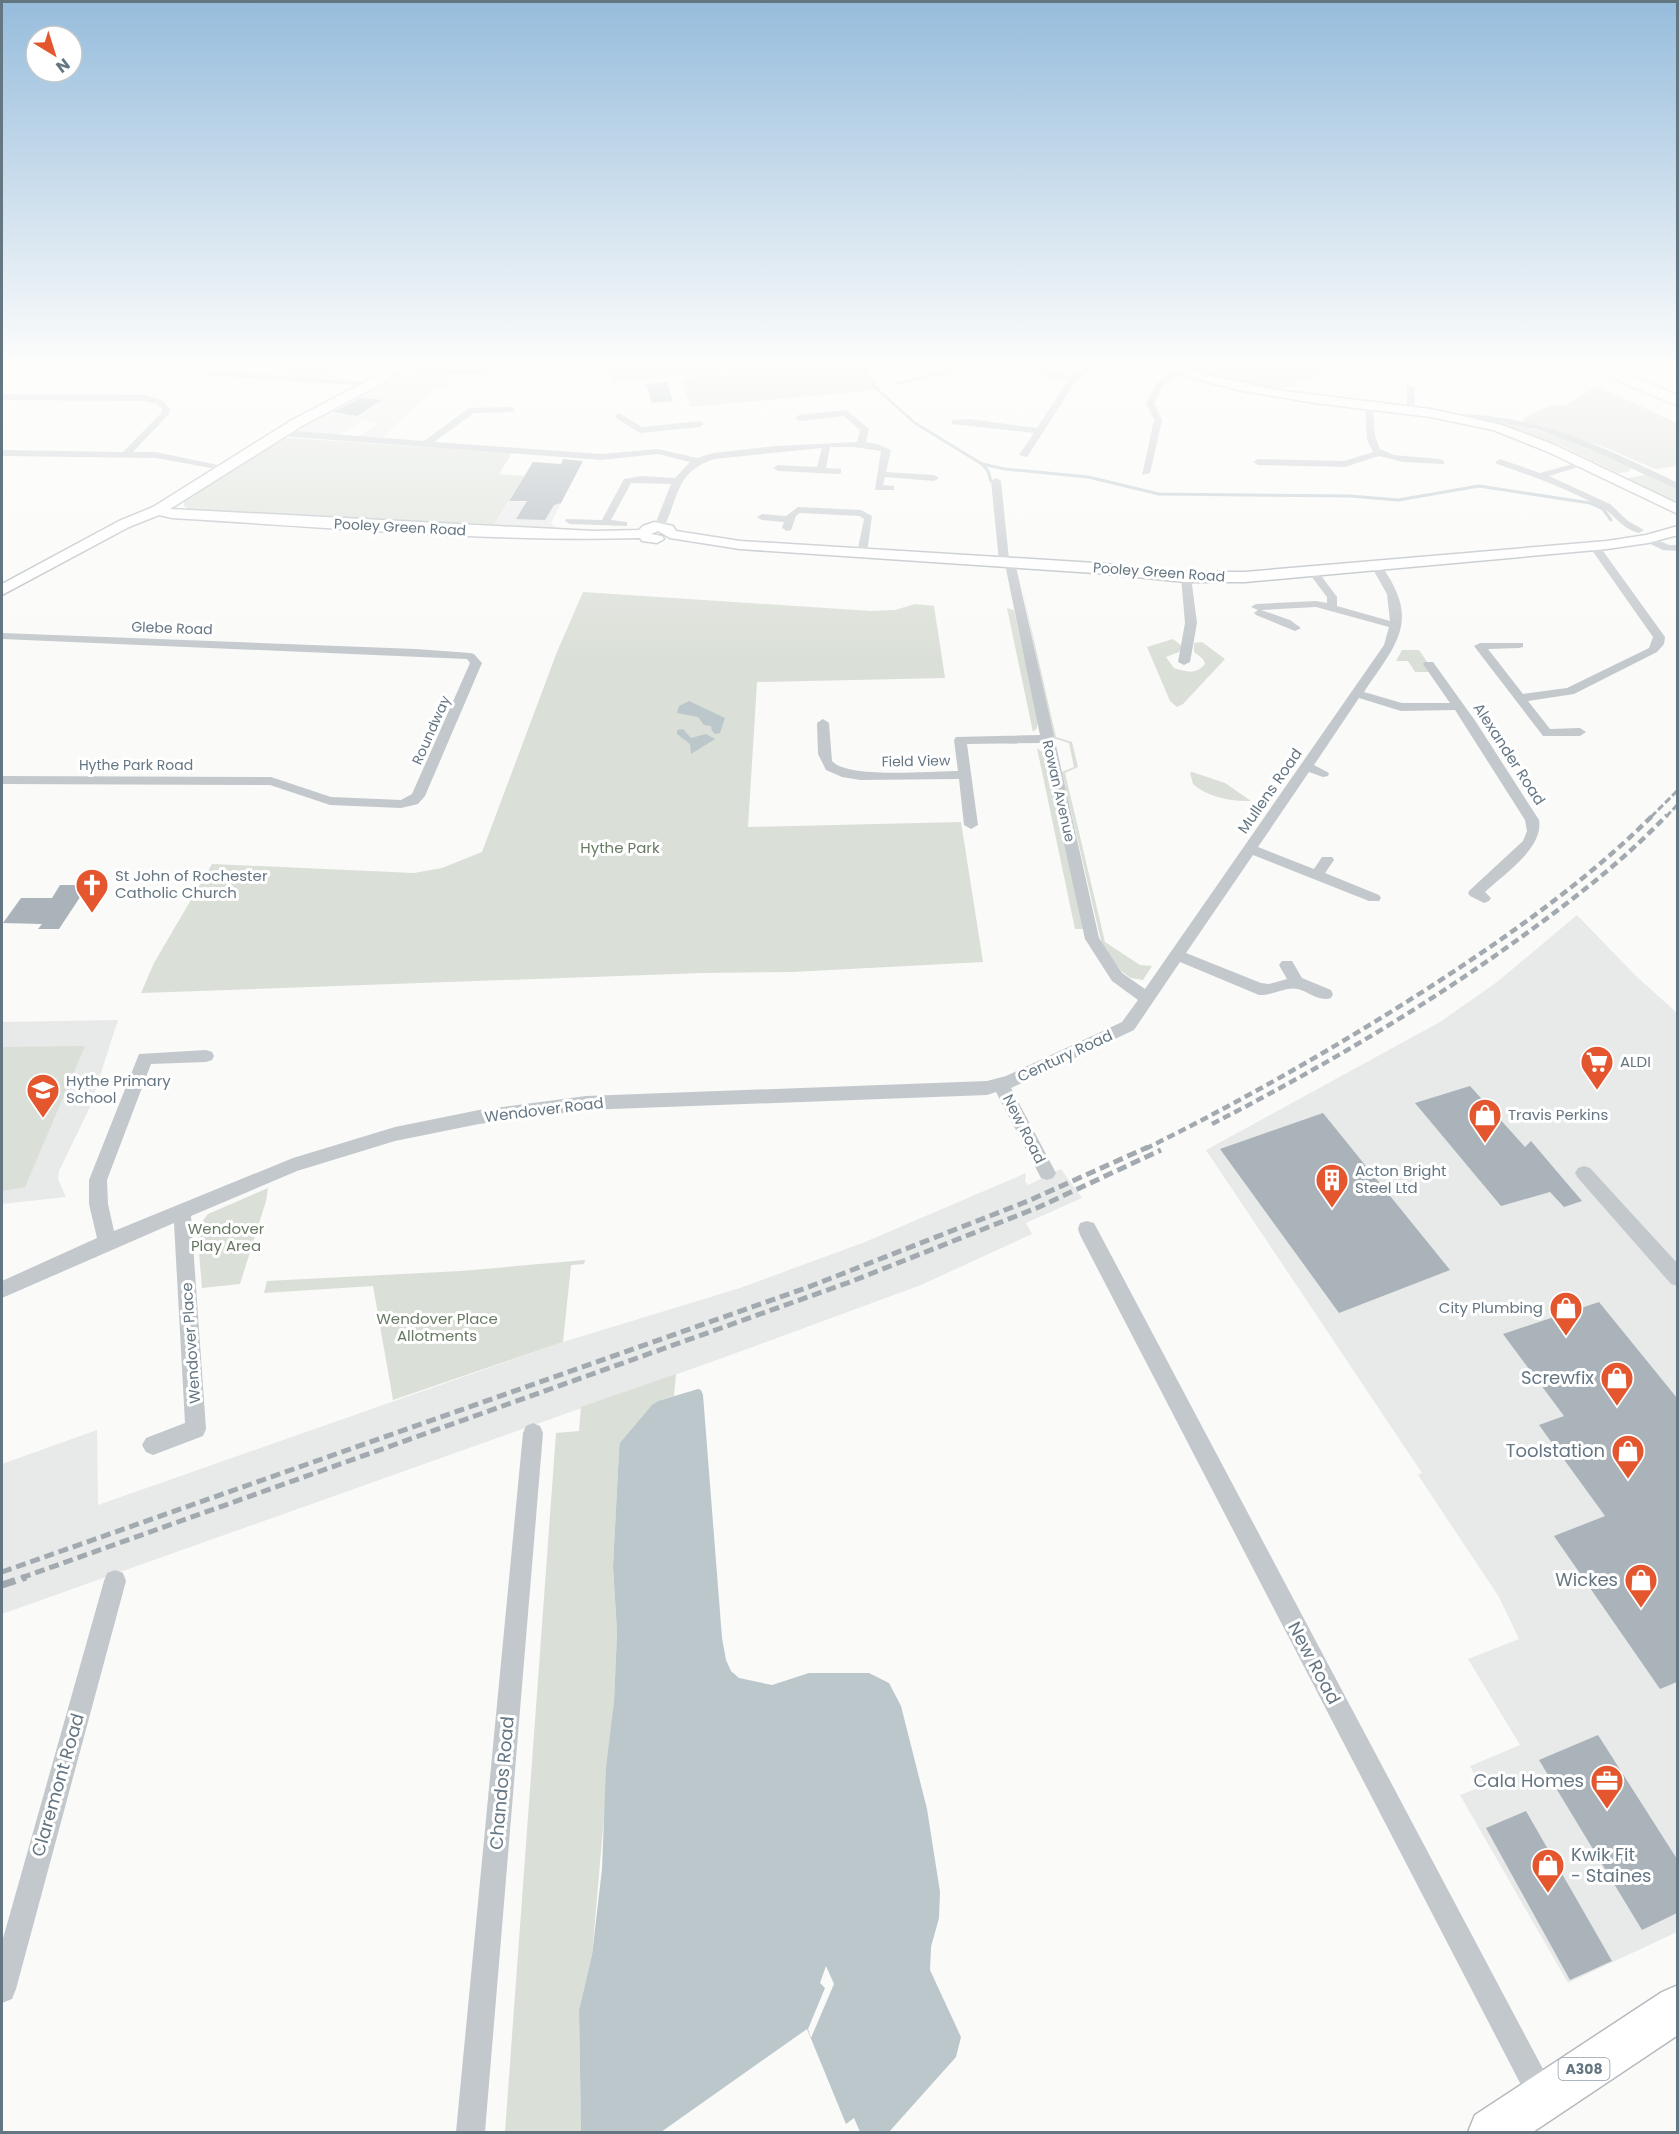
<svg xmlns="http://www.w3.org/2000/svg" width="1679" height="2134" font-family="Poppins,sans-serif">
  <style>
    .built { fill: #e8e9e9 }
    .green { fill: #dadfd7 }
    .water { fill: #bbc7cb }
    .pier { fill: #fafaf8 }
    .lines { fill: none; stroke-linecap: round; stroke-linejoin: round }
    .stream { stroke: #bbc7cb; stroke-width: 3 }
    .building { fill: #aab3b9 }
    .secondary-casing { stroke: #b3babf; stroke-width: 3 }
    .primary-casing { stroke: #b5babe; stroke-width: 3 }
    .highway-casing { stroke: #b4b9bd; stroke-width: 2 }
    .street { fill: #c3c8cc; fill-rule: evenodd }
    .secondary { fill: #fff; fill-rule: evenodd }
    .primary { fill: #fff; fill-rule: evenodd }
    .highway { fill: #fff; fill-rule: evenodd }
    .rail-far3 { stroke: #a2aab0; stroke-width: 3; stroke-dasharray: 7 3; stroke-linecap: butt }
    .rail-far2 { stroke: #a2aab0; stroke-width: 4.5; stroke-dasharray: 8 4.5; stroke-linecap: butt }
    .rail-far1 { stroke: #a2aab0; stroke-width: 5; stroke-dasharray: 10 5; stroke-linecap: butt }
    .rail { stroke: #a2aab0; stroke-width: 7; stroke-dasharray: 14 7; stroke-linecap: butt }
    .labels { text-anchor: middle; stroke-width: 6; stroke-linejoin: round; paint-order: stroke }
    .far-street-label { font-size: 14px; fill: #657683; stroke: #fff }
    .shield { fill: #fff; stroke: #939fa8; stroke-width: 1.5 }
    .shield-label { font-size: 14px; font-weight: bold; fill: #657683 }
    .street-label { font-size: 15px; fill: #657683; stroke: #fff }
    .park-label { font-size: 15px; fill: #687a64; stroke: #fff }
    .poi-label { font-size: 15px; fill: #657683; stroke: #fff; text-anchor: start }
    .near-poi-label { font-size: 18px; fill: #657683; stroke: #fff; text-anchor: end }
    .near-street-label { font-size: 18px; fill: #657683; stroke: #fff }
  </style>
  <rect width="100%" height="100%" fill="#fafaf8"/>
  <path class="built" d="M 293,363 L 316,363 L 315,366 L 336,366 L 326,379 L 282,376 Z
    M 397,374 L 456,375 L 444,389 L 434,388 L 381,439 L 358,437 L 378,423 L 362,420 L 339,436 L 297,432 L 322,415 Z
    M 509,501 L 561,503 L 551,523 L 558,529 L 494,524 Z
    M 1577,915 L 1635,975 L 1677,1013 L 1677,1932 L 1568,1983 L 1460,1795 L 1481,1787 L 1470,1766 L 1520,1745 L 1468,1659 L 1519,1639 L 1499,1597 L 1418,1475 L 1422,1473 L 1206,1150 L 1440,1022 L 1497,982 Z
    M 118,1020 L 90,1107 L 59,1171 L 58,1179 L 66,1197 L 2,1204 L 2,1022 Z
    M 1061,1169 L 1082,1198 L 1026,1223 L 1032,1234 L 921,1285 L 725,1357 L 2,1614 L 2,1464 L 97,1430 L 98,1505 L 563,1342 L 740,1288 L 865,1242 L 1026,1173 L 1025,1181 L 1028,1185 Z"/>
  <path class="green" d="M 608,363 L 715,363 L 719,373 L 613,381 Z
    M 726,363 L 857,363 L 877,390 L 691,407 L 681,378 L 730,374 Z
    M 1180,363 L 1341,363 C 1327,369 1294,387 1280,388 C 1250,390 1207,374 1180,363 Z
    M 1597,386 L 1677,423 L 1677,466 L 1655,469 L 1602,446 L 1523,422 L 1524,418 L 1551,405 L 1566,405 Z
    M 1485,419 C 1538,427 1584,445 1631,468 L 1628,472 L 1618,473 L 1560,445 L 1503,425 L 1482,420 Z
    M 290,438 L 512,453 L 499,474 L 524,476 L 494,524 L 512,525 L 192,511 L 184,506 L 184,500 L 191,495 L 284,439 Z
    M 1646,475 L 1677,490 L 1677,506 L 1632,484 L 1628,478 Z
    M 1022,588 L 1056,737 L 1072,742 L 1078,767 L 1065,773 L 1105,942 L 1140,965 L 1152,966 L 1143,980 L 1131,978 L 1122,972 L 1102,945 L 1062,772 L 1074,767 L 1069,743 L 1053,738 Z
    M 583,592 L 871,611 L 895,610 L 915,604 L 934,606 L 945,678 L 757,682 L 748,827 L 961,822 L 983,962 L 792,972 L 702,973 L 141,993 L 154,963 L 212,864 L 414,873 L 442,868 L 482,852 L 557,652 Z
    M 1007,608 L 1014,610 L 1038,721 L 1037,728 L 1033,732 Z
    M 1173,639 L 1182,646 L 1179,652 L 1166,657 L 1174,668 C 1186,672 1196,675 1205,664 L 1203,659 L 1194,652 L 1194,643 L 1202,642 L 1225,659 L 1183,704 L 1177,707 L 1170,701 L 1147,647 Z
    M 1402,650 L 1419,650 L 1434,672 L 1415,672 L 1408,661 L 1396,661 Z
    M 1037,748 L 1045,754 L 1084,929 L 1075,929 Z
    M 1192,772 L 1225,783 L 1251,801 C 1231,802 1208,797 1193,784 L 1190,773 Z
    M 85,1046 L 25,1187 L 2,1191 L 2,1047 Z
    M 268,1188 L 266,1201 L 240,1284 L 202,1288 L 197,1228 L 208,1214 Z
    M 585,1260 L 584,1264 L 571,1265 L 563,1342 L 393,1400 L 373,1286 L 264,1293 L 267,1281 L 461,1271 Z
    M 676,1374 L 674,1396 L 658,1401 L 619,1451 L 613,1566 L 617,1632 L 614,1702 L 592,1955 L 579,2010 L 581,2132 L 505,2132 L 556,1433 L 579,1431 L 581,1407 Z"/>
  <path class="water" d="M 689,701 L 725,718 L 720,733 L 715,734 L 712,731 L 711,726 L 704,725 L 698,717 L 677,713 L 679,706 Z
    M 683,729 L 691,738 L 706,734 L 715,739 L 691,754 L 690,744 L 677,734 L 677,730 Z
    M 698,1389 L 701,1390 L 703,1395 L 722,1638 L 726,1660 L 731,1671 L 739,1678 L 772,1685 L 809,1673 L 869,1673 L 889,1683 L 901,1706 L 927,1809 L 940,1892 L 939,1918 L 931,1947 L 930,1970 L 961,2037 L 956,2057 L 889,2132 L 860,2132 L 854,2118 L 846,2124 L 807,2029 L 661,2132 L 581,2132 L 579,2010 L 592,1955 L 602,1869 L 606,1768 L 614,1702 L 617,1632 L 613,1566 L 619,1451 L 620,1443 L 652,1405 L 658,1401 Z"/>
  <path class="pier" d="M 826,1966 L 834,1984 L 811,2038 L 808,2029 L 825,1988 L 820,1983 Z"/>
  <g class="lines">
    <path class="stream" d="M 859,363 L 878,390 L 915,423 L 982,464 L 1005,469 L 1088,477 L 1159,494 L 1350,496 L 1398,500 L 1479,486 L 1590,503 L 1603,509 L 1611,520
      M 1660,363 L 1678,370
      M 982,464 L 988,471 L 991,481"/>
  </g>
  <path class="building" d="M 667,382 L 673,401 L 652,403 L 646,384 Z
    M 360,398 L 382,400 L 357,416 L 333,412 Z
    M 563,459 L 583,461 L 561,503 L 554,505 L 545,520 L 516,519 L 527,501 L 509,501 L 533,462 L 561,464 Z
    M 60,885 L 88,885 L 59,929 L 38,929 L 42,924 L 3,923 L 21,898 L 52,898 Z
    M 1470,1086 L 1525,1147 L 1531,1141 L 1582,1201 L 1564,1207 L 1550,1192 L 1501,1206 L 1415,1103 Z
    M 1323,1113 L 1450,1270 L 1339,1313 L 1220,1149 Z
    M 1599,1302 L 1677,1398 L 1677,1682 L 1660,1689 L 1554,1536 L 1605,1516 L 1539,1425 L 1564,1416 L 1503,1334 Z
    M 1598,1735 L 1677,1859 L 1677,1913 L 1642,1930 L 1539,1760 Z
    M 1526,1811 L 1612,1961 L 1570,1980 L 1486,1828 Z"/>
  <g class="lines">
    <g class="secondary-casing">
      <path id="secondary" d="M 392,363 L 405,363 L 388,380 L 302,426 L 170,509 L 594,531 L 639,530 L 643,526 L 654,522 L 673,526 L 676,531 L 740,541 L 1095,563 L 1186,572 L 1245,572 L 1607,541 L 1646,535 L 1678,526 L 1678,535 L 1648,543 L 1607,549 L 1245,582 L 1186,582 L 1095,573 L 740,549 L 670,538 L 658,531 L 651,534 L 662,536 L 664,539 L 657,543 L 642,541 L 640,538 C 484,542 327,527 172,518 L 159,515 L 129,527 L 2,595 L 2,584 L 119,521 L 153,507 L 292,420 L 380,374 Z
        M 1158,363 L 1174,363 L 1205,374 L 1276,390 L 1431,409 L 1502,425 L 1555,445 L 1678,504 L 1678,514 L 1546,451 L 1493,430 L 1431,417 L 1315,403 L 1238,390 L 1197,379 Z"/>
    </g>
    <g class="primary-casing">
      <path id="primary" d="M 1678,1985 L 1678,2035 L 1533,2132 L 1468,2132 L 1475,2115 L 1662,1992 Z"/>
    </g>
    <g class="highway-casing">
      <path id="highway" d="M 1579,363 L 1600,363 L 1678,395 L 1678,406 L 1582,366 Z"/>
    </g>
    <path class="street" d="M 493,363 L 591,364 L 595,366 L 591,368 L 498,366 L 484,373 L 464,375 L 396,369 L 392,367 L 396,365 C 428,367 463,376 493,363 Z
      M 975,363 L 989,363 L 897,385 L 893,383 Z
      M 1032,363 L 1041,363 L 1056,373 L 1072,376 C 1085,368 1095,362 1111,363 L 1091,371 L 1076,381 L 1027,457 L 1019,455 L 1034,433 L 952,424 L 952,420 L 969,419 L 1037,428 L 1068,380 L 1050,377 Z
      M 1178,367 L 1185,369 L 1163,386 L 1154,403 L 1162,420 L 1150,473 L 1142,475 L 1154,420 L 1146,403 L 1157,383 Z
      M 208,371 L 370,382 L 374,384 L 370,386 L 205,375 L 204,373 Z
      M 1407,385 L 1414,387 L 1415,411 L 1411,414 L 1407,411 Z
      M 2,394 L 144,395 L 162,400 L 170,409 L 169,414 L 133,452 L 156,452 L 232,468 L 227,471 L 156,458 L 2,456 L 2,450 L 123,452 L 161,413 L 162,409 L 156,404 L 144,401 L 2,400 Z
      M 1369,403 L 1373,406 L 1375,436 L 1380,449 L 1394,455 L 1440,459 L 1445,462 L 1443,464 L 1403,462 L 1379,456 L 1345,467 L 1258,465 L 1253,462 L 1258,459 L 1344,461 L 1373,452 L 1367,440 L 1365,406 Z
      M 511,407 L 514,408 L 514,412 L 474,413 L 434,442 L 601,454 L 658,449 L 697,458 L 713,453 L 776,446 L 857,442 L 860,430 L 844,416 L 799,421 L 795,418 L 799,415 L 846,410 L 869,429 L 866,442 L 877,444 L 891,450 L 886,472 L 934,475 L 939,478 L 934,481 L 885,477 L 883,485 L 894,486 L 894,490 L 875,490 L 881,451 L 854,447 L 830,447 L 826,468 L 841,469 L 841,473 L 838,474 L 778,471 L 773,468 L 778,465 L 817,467 L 822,448 L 714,459 C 675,472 679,498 663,529 L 654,527 L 671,484 L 631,483 L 611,520 L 627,522 L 627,526 L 570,524 L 565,521 L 566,519 L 602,520 L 624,479 L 641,476 L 675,478 L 690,462 L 658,454 L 601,460 L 280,436 L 276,433 L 280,430 L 424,441 L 469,408 Z
      M 619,413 L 642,427 L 700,421 L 704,424 L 700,427 L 640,433 L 616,418 L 616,414 Z
      M 1449,414 C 1535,413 1602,446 1678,483 L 1678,490 L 1592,450 L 1536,429 L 1479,419 L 1446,419 L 1446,415 Z
      M 1500,459 L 1540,473 L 1588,460 L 1588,464 L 1549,476 L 1610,504 L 1628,521 L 1644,530 L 1639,533 C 1620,528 1616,515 1601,507 C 1568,489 1532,476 1497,464 L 1495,462 Z
      M 996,478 L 1001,481 L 1009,559 L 1015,562 L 1099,938 L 1122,973 L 1145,989 L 1384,645 L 1389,627 L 1316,607 L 1261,610 L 1290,620 L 1301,628 L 1295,631 L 1256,615 L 1254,613 L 1258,610 L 1251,607 L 1256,604 L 1316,601 L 1327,603 L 1327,597 L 1311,576 L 1312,574 L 1320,574 L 1337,597 L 1337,606 L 1390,621 L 1387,594 L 1371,566 L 1380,564 C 1421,620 1398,642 1364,692 L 1402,703 L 1450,703 L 1423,664 L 1425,662 L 1433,662 L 1476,722 L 1539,820 C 1544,848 1504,874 1485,892 L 1491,898 L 1489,901 L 1484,903 L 1470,896 L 1468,893 L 1470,890 L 1523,841 L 1527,831 L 1525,820 L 1455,710 L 1401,711 L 1359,698 L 1314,765 L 1329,773 L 1328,776 L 1323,777 L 1309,772 L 1258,847 L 1314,869 L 1322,857 L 1332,857 L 1334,860 L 1325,873 L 1379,895 L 1381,898 L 1379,901 L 1369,901 L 1253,855 L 1186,953 L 1261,983 L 1269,984 L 1287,979 L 1279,965 L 1282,961 L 1292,961 L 1302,978 L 1331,990 L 1333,994 L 1331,998 C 1319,1002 1309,992 1298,989 C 1286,986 1272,996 1259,995 L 1180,962 L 1134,1030 L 1011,1088 L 1056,1173 L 1053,1178 L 1047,1180 L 1041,1178 L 996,1092 L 987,1095 L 586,1110 L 479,1124 L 395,1141 L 297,1171 L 191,1216 L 206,1429 L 203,1436 L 153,1455 L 146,1452 L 142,1445 L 146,1438 L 185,1423 L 174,1223 L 2,1298 L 2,1281 L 97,1238 L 89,1204 L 89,1180 L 139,1054 L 206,1050 L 212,1052 L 214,1056 L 212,1060 L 206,1062 L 151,1064 L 107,1180 L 108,1204 L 114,1231 L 293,1158 L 395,1127 L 479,1110 L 586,1096 L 987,1081 L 1006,1076 L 1122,1022 L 1138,1000 L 1112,981 L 1085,939 L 1042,743 L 967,744 L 978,825 L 971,829 L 964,825 L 959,779 L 860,780 L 842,777 L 826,770 L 818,754 L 817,723 L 823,719 L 829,723 L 832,761 C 847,779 932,771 958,771 L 954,740 L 956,737 L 1040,735 L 1005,564 L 999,561 L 991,481 Z
      M 798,507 L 861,510 L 872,516 L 867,553 L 862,556 L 857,553 L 864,519 L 859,516 L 800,513 L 796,516 L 791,530 L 787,531 L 782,528 L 784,522 L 762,520 L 757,517 L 762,514 L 786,516 Z
      M 1648,536 L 1669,545 L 1678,545 L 1678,551 L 1663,550 L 1644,541 L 1644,537 Z
      M 1594,543 L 1598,544 L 1665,637 L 1664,644 L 1657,652 L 1574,694 L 1528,701 L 1550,729 L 1580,728 L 1586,732 L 1580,736 L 1543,736 L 1474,646 L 1480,643 L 1523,643 L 1523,647 L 1519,648 L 1488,649 L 1523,694 L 1567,688 L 1649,648 L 1653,637 L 1589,546 Z
      M 1186,574 L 1191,577 L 1197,623 L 1190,662 L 1184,665 L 1178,662 L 1185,623 L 1181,577 Z
      M 2,633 L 416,649 L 470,653 L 474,654 L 482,663 L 425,796 L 418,804 L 401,808 L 330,805 L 270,785 L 2,784 L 2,776 L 271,777 L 331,797 L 401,800 L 412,794 L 470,663 L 467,659 L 2,639 Z
      M 1584,1166 L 1590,1168 L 1678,1264 L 1678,1286 L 1671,1284 L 1578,1178 L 1575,1173 L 1578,1168 Z
      M 1087,1221 L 1094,1223 L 1552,2086 L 1556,2096 L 1552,2106 L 1542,2110 L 1532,2106 L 1080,1235 L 1078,1229 L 1080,1223 Z
      M 533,1423 L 540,1426 L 543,1433 L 485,2132 L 456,2132 L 523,1433 L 526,1426 Z
      M 115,1570 L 123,1573 L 126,1581 L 16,1989 L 12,1999 L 2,2003 L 2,1942 L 104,1581 L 107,1573 Z"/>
    <use href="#secondary" class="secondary"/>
    <use href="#primary" class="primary"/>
    <use href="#highway" class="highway"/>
    <path class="rail-far3" d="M 1651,817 L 1678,790
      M 1666,817 L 1678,804"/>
    <path class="rail-far2" d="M 1212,1124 C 1323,1067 1430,1004 1531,930 C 1579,895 1626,858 1667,815
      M 1145,1149 C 1252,1096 1356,1036 1456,970 C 1525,924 1594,874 1653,815"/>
    <path class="rail-far1" d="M 2,1572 L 806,1288 L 1028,1201 L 1148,1147
      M 21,1578 L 850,1282 L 1039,1207 L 1161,1150"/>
    <path class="rail" d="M 2,1585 L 26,1577"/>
  </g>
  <linearGradient id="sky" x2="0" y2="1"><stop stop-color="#96bcdc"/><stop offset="0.55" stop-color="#fdfdfc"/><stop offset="1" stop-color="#fdfdfc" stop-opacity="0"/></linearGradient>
  <rect width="1679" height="662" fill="url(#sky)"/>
  <defs>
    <g id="church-pin" transform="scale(1.725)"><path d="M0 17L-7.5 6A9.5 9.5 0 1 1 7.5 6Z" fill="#e4572e" stroke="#fff"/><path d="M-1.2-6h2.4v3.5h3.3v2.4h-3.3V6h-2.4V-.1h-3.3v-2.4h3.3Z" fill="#fff"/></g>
    <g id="supermarket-pin" transform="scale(1.725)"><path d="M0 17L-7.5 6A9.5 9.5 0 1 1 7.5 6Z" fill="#e4572e" stroke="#fff"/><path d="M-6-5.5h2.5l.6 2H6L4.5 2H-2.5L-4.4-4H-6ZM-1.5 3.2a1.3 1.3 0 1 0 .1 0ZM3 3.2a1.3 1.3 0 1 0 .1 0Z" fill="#fff"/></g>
    <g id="school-pin" transform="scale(1.725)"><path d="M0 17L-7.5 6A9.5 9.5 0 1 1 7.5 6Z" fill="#e4572e" stroke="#fff"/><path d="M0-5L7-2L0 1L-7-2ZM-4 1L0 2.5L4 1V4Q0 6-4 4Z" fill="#fff"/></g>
    <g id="shop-pin" transform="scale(1.725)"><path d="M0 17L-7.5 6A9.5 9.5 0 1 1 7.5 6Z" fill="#e4572e" stroke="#fff"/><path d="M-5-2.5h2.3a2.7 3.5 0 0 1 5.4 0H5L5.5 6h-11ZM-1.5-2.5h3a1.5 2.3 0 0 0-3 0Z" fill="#fff"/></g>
    <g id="building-pin" transform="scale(1.725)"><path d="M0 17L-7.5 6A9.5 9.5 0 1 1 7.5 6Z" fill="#e4572e" stroke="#fff"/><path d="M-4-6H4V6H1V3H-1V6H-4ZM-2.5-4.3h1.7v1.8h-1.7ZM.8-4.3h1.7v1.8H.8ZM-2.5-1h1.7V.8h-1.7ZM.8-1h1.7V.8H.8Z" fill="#fff"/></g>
    <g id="office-pin" transform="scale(1.725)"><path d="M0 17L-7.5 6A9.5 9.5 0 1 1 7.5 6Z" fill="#e4572e" stroke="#fff"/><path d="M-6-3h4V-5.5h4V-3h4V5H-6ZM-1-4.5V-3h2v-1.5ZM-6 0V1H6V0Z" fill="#fff"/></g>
  </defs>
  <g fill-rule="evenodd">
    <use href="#church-pin" x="92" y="885"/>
    <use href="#supermarket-pin" x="1597" y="1062"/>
    <use href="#school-pin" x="43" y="1090"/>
    <use href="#shop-pin" x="1485" y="1115"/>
    <use href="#building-pin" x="1332" y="1180"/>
    <use href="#shop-pin" x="1566" y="1308"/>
    <use href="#shop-pin" x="1617" y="1378"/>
    <use href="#shop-pin" x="1628" y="1451"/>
    <use href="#shop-pin" x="1641" y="1580"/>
    <use href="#office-pin" x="1607" y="1781"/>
    <use href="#shop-pin" x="1548" y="1865"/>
  </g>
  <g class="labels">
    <g class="far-street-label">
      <text transform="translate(400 527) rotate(3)" y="5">Pooley Green Road</text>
      <text transform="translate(1159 572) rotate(4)" y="5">Pooley Green Road</text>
      <text transform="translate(172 628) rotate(2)" y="5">Glebe Road</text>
      <text transform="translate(431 730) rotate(-66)" y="5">Roundway</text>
      <text transform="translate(916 761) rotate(-1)" y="5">Field View</text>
      <text x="136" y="770">Hythe Park Road</text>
      <text transform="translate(1059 791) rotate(77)" y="5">Rowan Avenue</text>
    </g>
    <rect class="shield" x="1558.5" y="2058" width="51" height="22" rx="4.5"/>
    <g class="shield-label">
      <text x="1584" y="2074">A308</text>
    </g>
    <g class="street-label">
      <text transform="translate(1509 754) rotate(57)" y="5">Alexander Road</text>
      <text transform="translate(1270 791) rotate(-55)" y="5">Mullens Road</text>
      <text transform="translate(1065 1056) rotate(-25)" y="5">Century Road</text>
      <text transform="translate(544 1110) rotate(-7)" y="5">Wendover Road</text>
      <text transform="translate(1024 1129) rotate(63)" y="5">New Road</text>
      <text transform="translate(191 1343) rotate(-94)" y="5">Wendover Place</text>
    </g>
    <g class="park-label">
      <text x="620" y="853">Hythe Park</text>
      <text x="226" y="1234">Wendover<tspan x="226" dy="17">Play Area</tspan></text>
      <text x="437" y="1324">Wendover Place<tspan x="437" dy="17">Allotments</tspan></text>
    </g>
    <g class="poi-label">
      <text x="115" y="881">St John of Rochester<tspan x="115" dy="17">Catholic Church</tspan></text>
      <text x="1620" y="1067">ALDI</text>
      <text x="66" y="1086">Hythe Primary<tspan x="66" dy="17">School</tspan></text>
      <text x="1508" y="1120">Travis Perkins</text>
      <text x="1355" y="1176">Acton Bright<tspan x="1355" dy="17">Steel Ltd</tspan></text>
      <text x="1543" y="1313" text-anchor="end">City Plumbing</text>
    </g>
    <g class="near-poi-label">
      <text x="1594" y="1384">Screwfix</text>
      <text x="1605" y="1457">Toolstation</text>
      <text x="1618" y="1586">Wickes</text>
      <text x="1584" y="1787">Cala Homes</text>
      <text x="1571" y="1861" text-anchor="start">Kwik Fit<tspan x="1571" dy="21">- Staines</tspan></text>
    </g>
    <g class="near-street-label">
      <text transform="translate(1314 1663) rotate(62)" y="6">New Road</text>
      <text transform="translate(502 1783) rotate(-85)" y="6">Chandos Road</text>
      <text transform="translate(58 1785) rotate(-74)" y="6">Claremont Road</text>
    </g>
  </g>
  <rect width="1679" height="2134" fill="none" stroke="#657683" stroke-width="6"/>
  <g transform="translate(54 54) rotate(142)"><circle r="28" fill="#ffffff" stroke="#c1c8cd" stroke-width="1.5"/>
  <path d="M0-4.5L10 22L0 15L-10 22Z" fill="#e4572e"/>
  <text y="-9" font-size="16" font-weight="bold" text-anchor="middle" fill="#657683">N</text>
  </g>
</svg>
